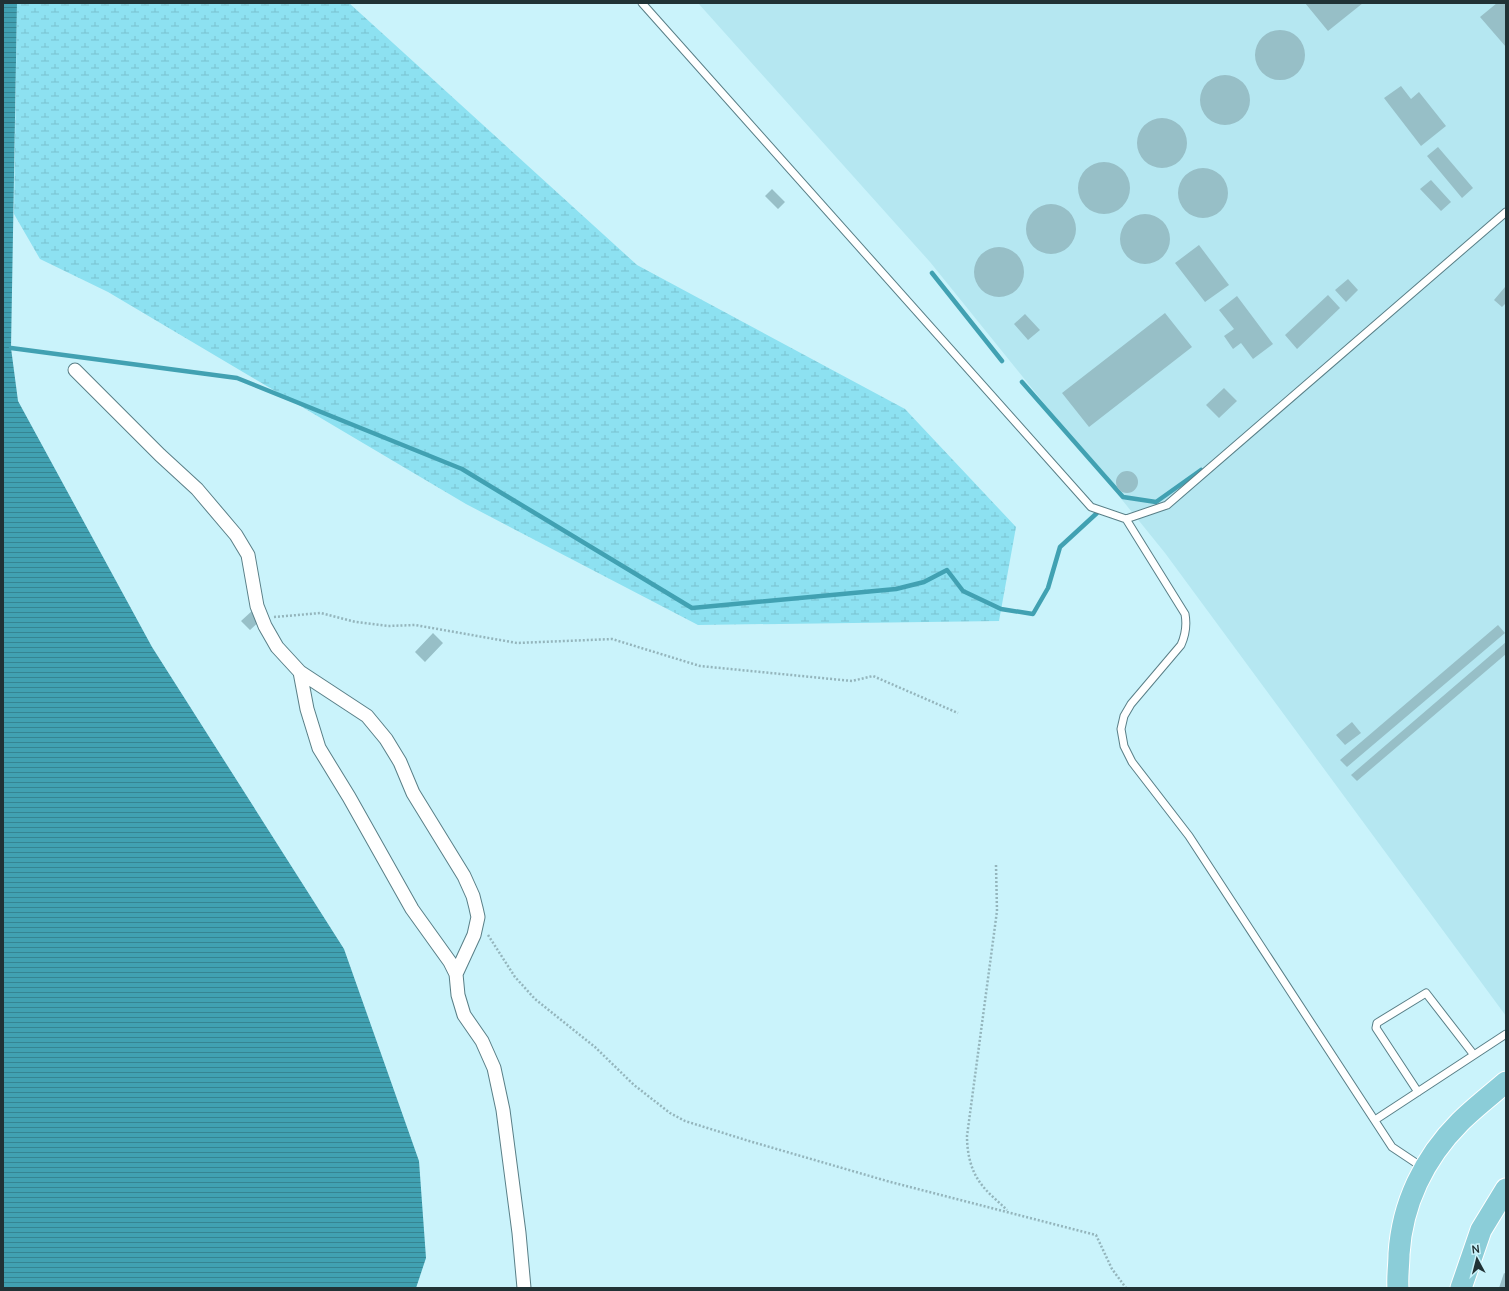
<svg xmlns="http://www.w3.org/2000/svg" width="1509" height="1291" font-family="Manrope,sans-serif">
  <style>
    .built { fill: #b5e7f1 }
    .wetland { fill: url(#wetland-marsh) }
    .water { fill: url(#water-rules) }
    .lines { fill: none; stroke-linecap: round; stroke-linejoin: round }
    .stream { stroke: #41a1b2; stroke-width: 4.5 }
    .building { fill: #97bfc7 }
    .lane-casing { stroke: #597f87; stroke-width: 9 }
    .street-casing { stroke: #597f87; stroke-width: 15 }
    .primary-casing { stroke: #fff; stroke-width: 23 }
    .path { stroke: #94b5bc; stroke-width: 2.5; stroke-dasharray: 2 2; stroke-linecap: butt }
    .lane { stroke: #fff; stroke-width: 7 }
    .street { stroke: #fff; stroke-width: 13 }
    .primary { stroke: #8bcdd8; stroke-width: 21 }
  </style>
  <defs>
    <pattern id="wetland-marsh" width="20" height="14" patternUnits="userSpaceOnUse"><rect width="20" height="14" fill="#8de1f1"/><path d="M1 5h8M5 5V1M11 12h8M15 12V8" fill="none" stroke="#79c2cf"/></pattern>
    <pattern id="water-rules" width="6" height="5" patternUnits="userSpaceOnUse"><rect width="6" height="5" fill="#41a1b2"/><path d="M0 2.5h6" fill="none" stroke="#368492"/></pattern>
  </defs>
  <rect width="100%" height="100%" fill="#caf3fb"/>
  <path class="built" d="M 698,3 L 1506,3 L 1506,1016 L 1165,553 L 930,262 Z"/>
  <path class="wetland" d="M 17,3 L 349,3 L 637,265 L 905,409 L 1016,527 L 999,621 L 698,625 L 466,504 L 108,292 L 40,259 L 14,214 Z"/>
  <path class="water" d="M 3,3 L 17,3 L 11,348 L 18,401 L 152,647 L 344,949 L 419,1161 L 426,1258 L 416,1288 L 3,1288 Z"/>
  <g class="lines">
    <path class="stream" d="M 932,273 L 1002,361
      M 11,348 L 237,378 L 462,469 L 692,608 L 896,589 L 924,582 L 947,570 L 963,591 L 1001,609 L 1033,614 L 1048,588 L 1060,547 L 1097,513
      M 1022,382 L 1123,497 L 1156,502 L 1201,470"/>
  </g>
  <path class="building" d="M 1305,3 L 1363,3 L 1328,31 Z
    M 1497,3 L 1506,3 L 1506,47 L 1480,17 Z
    M1255 55a25 25 0 1 1 50 0a25 25 0 1 1-50 0Z
    M1200 100a25 25 0 1 1 50 0a25 25 0 1 1-50 0Z
    M 1401,86 L 1411,99 L 1419,92 L 1446,126 L 1421,146 L 1384,98 Z
    M1137 143a25 25 0 1 1 50 0a25 25 0 1 1-50 0Z
    M 1438,147 L 1473,188 L 1462,198 L 1427,156 Z
    M1078 188a26 26 0 1 1 52 0a26 26 0 1 1-52 0Z
    M1178 193a25 25 0 1 1 50 0a25 25 0 1 1-50 0Z
    M 1431,180 L 1451,202 L 1441,211 L 1420,189 Z
    M 772,189 L 785,202 L 778,209 L 765,196 Z
    M1026 229a25 25 0 1 1 50 0a25 25 0 1 1-50 0Z
    M1120 239a25 25 0 1 1 50 0a25 25 0 1 1-50 0Z
    M 1199,245 L 1229,285 L 1205,302 L 1175,263 Z
    M974 272a25 25 0 1 1 50 0a25 25 0 1 1-50 0Z
    M 1348,279 L 1358,290 L 1346,302 L 1335,290 Z
    M 1505,287 L 1506,288 L 1506,303 L 1502,307 L 1494,300 Z
    M 1328,295 L 1340,308 L 1297,349 L 1285,335 Z
    M 1237,296 L 1273,344 L 1253,359 L 1241,343 L 1233,349 L 1224,336 L 1234,329 L 1219,310 Z
    M 1165,313 L 1192,347 L 1089,427 L 1062,393 Z
    M 1025,314 L 1040,330 L 1028,340 L 1014,324 Z
    M 1224,388 L 1237,401 L 1219,418 L 1206,405 Z
    M1116 482a11 11 0 1 1 22 0a11 11 0 1 1-22 0Z
    M 253,610 L 261,620 L 250,630 L 241,621 Z
    M 1498,625 L 1505,633 L 1347,767 L 1340,760 Z
    M 433,633 L 443,643 L 425,662 L 415,652 Z
    M 1506,642 L 1506,654 L 1357,781 L 1351,775 Z
    M 1352,722 L 1361,733 L 1345,745 L 1336,735 Z
    M 1504,1273 L 1506,1274 L 1506,1288 L 1499,1288 Z"/>
  <g class="lines">
    <g class="lane-casing">
      <path id="lane" d="M 642,3 L 1091,507 L 1126,519 L 1167,505 L 1506,212
        M 1126,519 L 1185,614 C 1187,625 1186,634 1181,645 L 1131,704 L 1124,716 L 1121,729 L 1124,746 L 1132,762 L 1189,836 L 1392,1147 L 1422,1167
        M 1418,1092 L 1376,1028 L 1377,1023 L 1426,993 L 1474,1055
        M 1375,1120 L 1506,1034"/>
    </g>
    <g class="street-casing">
      <path id="street" d="M 75,370 L 160,455 L 197,489 L 236,535 L 248,555 L 257,606 L 265,626 L 277,647 L 300,672 L 367,716 L 386,739 L 400,762 L 413,793 L 464,876 L 473,896 L 476,908 L 478,917 L 474,935 L 456,974
        M 300,672 L 307,709 L 319,748 L 349,797 L 412,909 L 450,962 L 456,974 L 458,995 L 464,1015 L 482,1041 L 494,1068 L 503,1110 L 519,1233 L 524,1288"/>
    </g>
    <g class="primary-casing">
      <path id="primary" d="M 1398,1288 C 1397,1277 1399,1265 1399,1254 C 1402,1204 1424,1158 1460,1122 C 1474,1108 1491,1095 1506,1082
        M 1461,1288 L 1481,1230 L 1506,1189"/>
    </g>
    <path class="path" d="M 274,617 L 321,613 L 356,622 L 388,626 L 415,625 L 517,643 L 612,639 L 700,666 L 852,681 L 873,676 L 958,713
      M 996,865 L 997,911 L 967,1136 C 967,1151 970,1168 979,1181 C 986,1192 998,1201 1007,1210
      M 488,935 L 515,977 L 535,999 L 595,1047 L 634,1085 L 670,1113 L 685,1121 L 749,1141 L 887,1181 L 1096,1235 L 1112,1269 L 1126,1288"/>
    <use href="#lane" class="lane"/>
    <use href="#street" class="street"/>
    <use href="#primary" class="primary"/>
  </g>
  <rect width="1509" height="1291" fill="none" stroke="#213235" stroke-width="8"/>
  <g transform="translate(1477 1259) rotate(353)" stroke="#caf3fb" stroke-width="3" paint-order="stroke">
  <path d="M0-3L7 15L0 10L-7 15Z" fill="#213235"/>
  <text y="-6" font-size="11" font-weight="bold" text-anchor="middle" fill="#213235">N</text>
  </g>
</svg>
